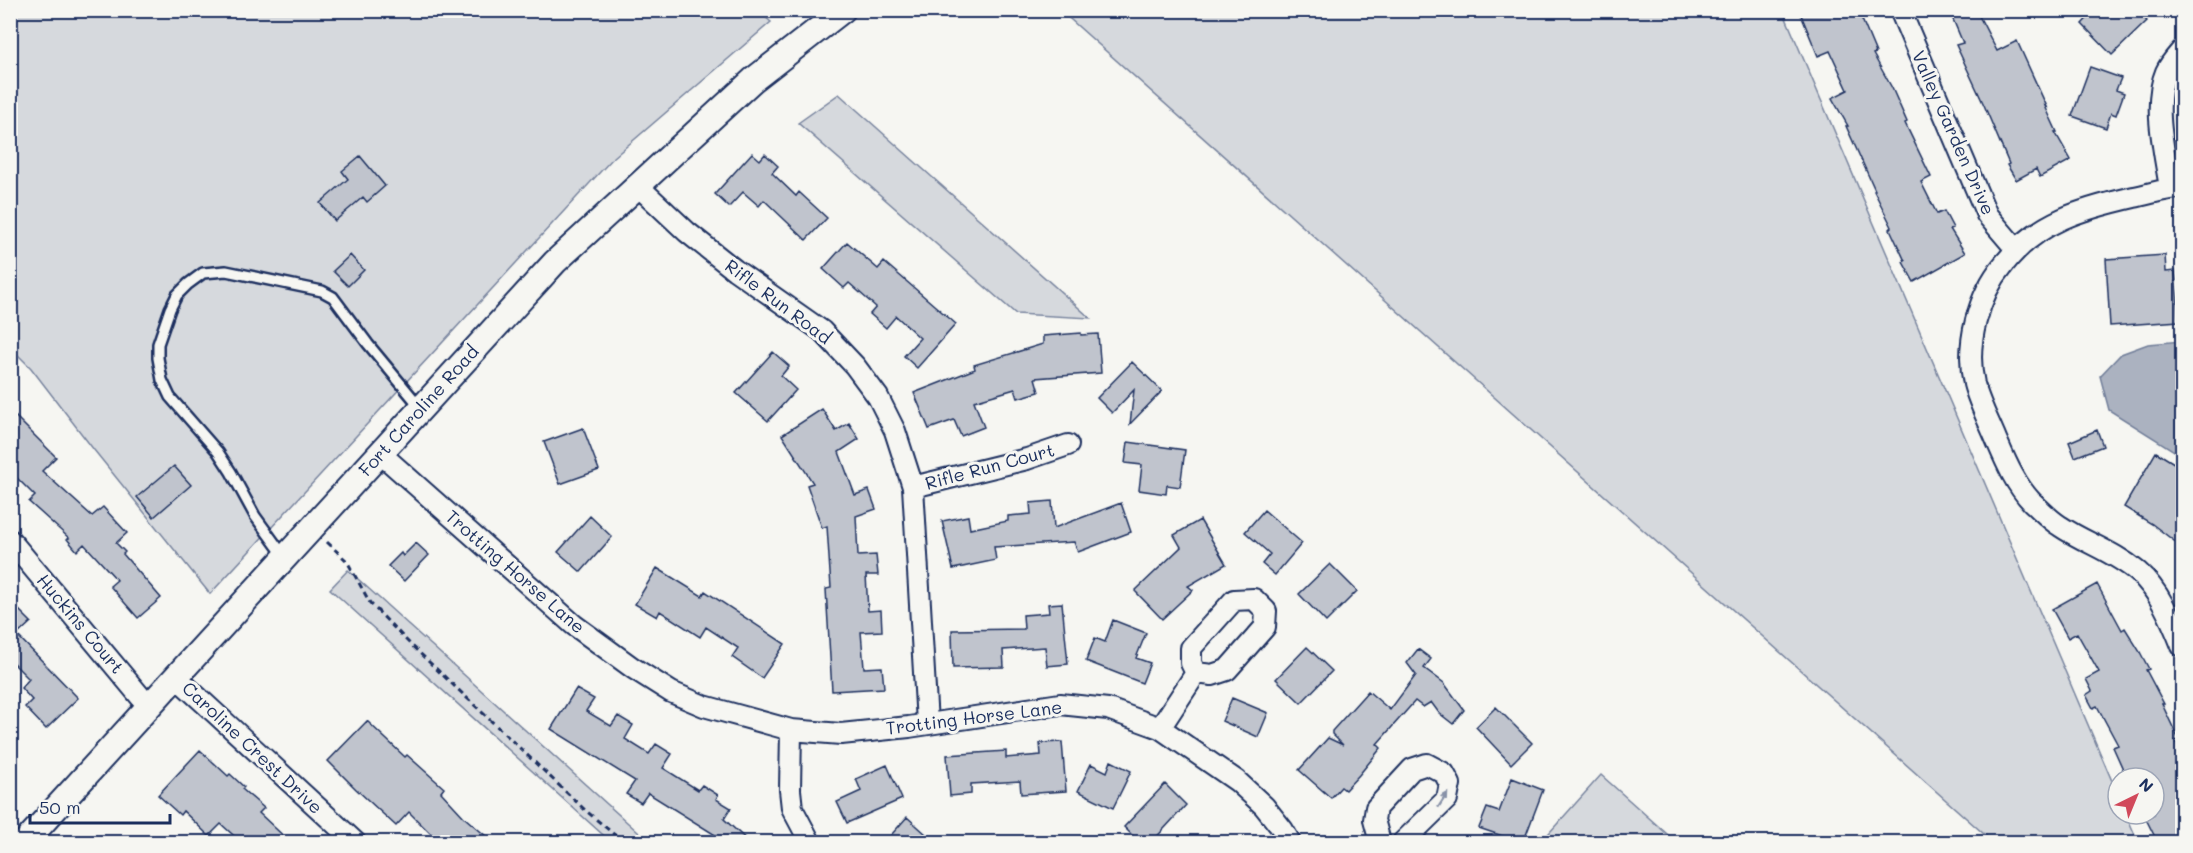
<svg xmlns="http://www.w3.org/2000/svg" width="2193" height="853" font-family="Mali,sans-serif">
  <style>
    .green { fill: #d6d9dd; stroke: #78849e; stroke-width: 1.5 }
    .water { fill: #abb2c0; stroke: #717e99; stroke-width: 1.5 }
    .building { fill: #c0c4cd; stroke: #1b2f5e; stroke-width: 1.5 }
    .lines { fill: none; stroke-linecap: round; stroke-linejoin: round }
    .service-casing { stroke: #1b2f5e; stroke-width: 14 }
    .minor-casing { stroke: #1b2f5e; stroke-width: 24 }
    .tertiary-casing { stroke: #1b2f5e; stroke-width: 28 }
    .path { stroke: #1b2f5e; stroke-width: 3; stroke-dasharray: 6 4.5; stroke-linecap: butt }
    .service { stroke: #f6f6f2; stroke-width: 9 }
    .minor { stroke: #f6f6f2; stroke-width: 20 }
    .tertiary { stroke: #f6f6f2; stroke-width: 24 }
    .oneway { fill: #8892a8 }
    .labels { text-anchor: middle; stroke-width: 6; stroke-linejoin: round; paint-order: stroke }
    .street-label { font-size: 18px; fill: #1b2f5e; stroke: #f6f6f2 }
  </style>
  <rect width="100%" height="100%" fill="#f6f6f2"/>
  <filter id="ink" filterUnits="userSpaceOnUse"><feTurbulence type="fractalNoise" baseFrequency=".0167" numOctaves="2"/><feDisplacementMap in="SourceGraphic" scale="12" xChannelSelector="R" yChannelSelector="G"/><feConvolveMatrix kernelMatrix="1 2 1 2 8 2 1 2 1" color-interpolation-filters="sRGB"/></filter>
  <g filter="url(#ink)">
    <path class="green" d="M 757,10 L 771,22 L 613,158 L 210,594 L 94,450 L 31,368 L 11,348 L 10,11 Z
      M 1061,11 L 1783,11 L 2118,795 L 2118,814 L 2126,814 L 2138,842 L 1993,842 Z
      M 839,94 L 1090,318 L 1016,314 L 798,123 Z
      M 348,570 L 649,842 L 611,842 L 330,589 Z
      M 1601,775 L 1676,842 L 1541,842 Z"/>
    <path class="water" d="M 2182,341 L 2182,456 L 2109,410 L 2100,376 L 2121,354 L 2148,344 Z"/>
    <path class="building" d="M 1799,10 L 1858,10 L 1876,53 L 1873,54 L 1892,88 L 1907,122 L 1905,123 L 1931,177 L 1921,182 L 1937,214 L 1944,211 L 1953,228 L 1950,229 L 1965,253 L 1914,282 L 1903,262 L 1905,261 L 1890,229 L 1892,227 L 1874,191 L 1875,190 L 1846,126 L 1848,126 L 1832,98 L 1848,90 L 1830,51 L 1818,56 Z
      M 1949,10 L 1976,10 L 1997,51 L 2017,41 L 2047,107 L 2045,106 L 2057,132 L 2055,132 L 2071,160 L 2040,177 L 2036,169 L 2016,180 L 2007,165 L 2009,164 L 1984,105 L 1956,45 L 1963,43 Z
      M 2095,10 L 2136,10 L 2147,21 L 2112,55 L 2082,24 Z
      M 2090,67 L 2121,78 L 2116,90 L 2124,93 L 2116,115 L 2111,113 L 2106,128 L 2072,116 Z
      M 752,153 L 760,160 L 765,154 L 778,166 L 772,173 L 796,196 L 799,192 L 827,218 L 806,240 L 764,200 L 759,206 L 743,192 L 729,207 L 715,194 Z
      M 360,156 L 385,186 L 367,202 L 363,197 L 335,221 L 320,203 L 348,179 L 342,171 Z
      M 847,242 L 878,269 L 884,262 L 956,324 L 917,368 L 904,356 L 920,338 L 896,316 L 886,328 L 870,314 L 876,307 L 849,283 L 844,288 L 823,269 Z
      M 350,255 L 364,270 L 348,286 L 333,271 Z
      M 2165,255 L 2166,272 L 2175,271 L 2179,321 L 2110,326 L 2106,259 Z
      M 1081,333 L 1081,335 L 1098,334 L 1101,373 L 1035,378 L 1039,392 L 1018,398 L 1015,389 L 974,401 L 984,427 L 961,436 L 954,420 L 929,429 L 914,393 L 975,369 L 974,365 L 1043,344 L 1043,336 Z
      M 773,352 L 789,366 L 781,376 L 796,390 L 768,421 L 736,393 Z
      M 1132,362 L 1162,391 L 1130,424 L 1134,390 L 1112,413 L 1097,398 Z
      M 822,409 L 836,431 L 849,423 L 859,439 L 839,452 L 855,495 L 869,490 L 876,509 L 856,516 L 858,556 L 876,555 L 878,575 L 866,575 L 868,611 L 881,610 L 882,631 L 861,632 L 864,668 L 882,667 L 884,688 L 832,691 L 826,589 L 831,588 L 827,526 L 822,528 L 807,485 L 813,483 L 782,435 Z
      M 10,411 L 56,457 L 42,471 L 92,516 L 103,507 L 127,533 L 116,543 L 125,552 L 123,554 L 161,598 L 138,618 L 110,586 L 117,580 L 84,544 L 77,551 L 67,539 L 69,538 L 29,502 L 35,496 L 10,471 Z
      M 583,428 L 599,470 L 560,484 L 544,442 Z
      M 2097,430 L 2103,446 L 2075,457 L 2069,442 Z
      M 1128,442 L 1185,450 L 1180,487 L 1167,485 L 1166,494 L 1139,490 L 1142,465 L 1125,463 Z
      M 2156,452 L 2182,468 L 2182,547 L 2152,524 L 2124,507 Z
      M 174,466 L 191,485 L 154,517 L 137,497 Z
      M 1052,501 L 1054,528 L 1121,503 L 1131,532 L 1078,552 L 1074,542 L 994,547 L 996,560 L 953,569 L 942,521 L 968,516 L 970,529 L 1008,521 L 1008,516 L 1031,514 L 1030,503 Z
      M 1264,510 L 1302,543 L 1275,575 L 1262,564 L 1270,554 L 1245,532 Z
      M 590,516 L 612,537 L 581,572 L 558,552 Z
      M 1200,520 L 1226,564 L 1188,586 L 1193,590 L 1162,619 L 1135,591 L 1181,547 L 1174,535 Z
      M 416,543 L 429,555 L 404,581 L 388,566 L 401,553 L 403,556 Z
      M 1330,564 L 1357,591 L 1326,622 L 1299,594 Z
      M 657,568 L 702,596 L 705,591 L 785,644 L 762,678 L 732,657 L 738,648 L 706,627 L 700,637 L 660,611 L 657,617 L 635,604 Z
      M 2097,584 L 2122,630 L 2125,628 L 2140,652 L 2149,669 L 2146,670 L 2164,704 L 2162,704 L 2179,740 L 2175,741 L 2182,754 L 2182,843 L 2158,843 L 2145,817 L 2154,814 L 2154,778 L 2127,778 L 2113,747 L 2118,745 L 2097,706 L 2093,708 L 2086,695 L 2092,691 L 2086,679 L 2099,672 L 2077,633 L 2068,638 L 2052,609 Z
      M 10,601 L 31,622 L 17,635 L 78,698 L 46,729 L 25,707 L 32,700 L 21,688 L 29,679 L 10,660 Z
      M 1062,603 L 1068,664 L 1047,666 L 1045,647 L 1003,650 L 1004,667 L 953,668 L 952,630 L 1024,629 L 1023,615 L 1049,613 L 1048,604 Z
      M 1113,620 L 1146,633 L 1136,658 L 1150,663 L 1142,683 L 1086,661 L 1095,638 L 1105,642 Z
      M 1307,647 L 1332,671 L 1301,703 L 1276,679 Z
      M 1418,649 L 1431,659 L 1424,668 L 1444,683 L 1464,710 L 1453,724 L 1439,713 L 1431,702 L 1423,707 L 1415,701 L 1377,744 L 1381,748 L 1359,775 L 1345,790 L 1341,787 L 1331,798 L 1299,770 L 1328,738 L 1343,745 L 1332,734 L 1332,731 L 1368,691 L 1390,710 L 1416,675 L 1407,663 Z
      M 576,689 L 594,699 L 586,711 L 611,726 L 618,716 L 633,725 L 625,739 L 649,754 L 656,744 L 672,754 L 663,768 L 698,790 L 702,785 L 718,795 L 716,799 L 731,808 L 724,819 L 750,843 L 728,843 L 648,793 L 641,803 L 626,794 L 635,781 L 551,729 Z
      M 1232,698 L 1268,713 L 1258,737 L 1222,721 Z
      M 1496,707 L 1532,743 L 1511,764 L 1476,727 Z
      M 367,721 L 405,757 L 407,755 L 444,788 L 441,792 L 465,818 L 494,843 L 440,843 L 409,812 L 396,826 L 356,789 L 328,761 Z
      M 1062,742 L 1066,791 L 1021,794 L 1020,781 L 971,784 L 971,794 L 950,796 L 947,755 L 1006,751 L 1006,758 L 1041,755 L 1040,743 Z
      M 200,750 L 228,776 L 230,774 L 244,787 L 242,789 L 264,808 L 259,813 L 291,843 L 242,843 L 221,824 L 209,836 L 183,811 L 180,815 L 158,795 Z
      M 1111,761 L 1131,771 L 1113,808 L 1078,791 L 1091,764 L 1107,772 Z
      M 887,765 L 902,799 L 847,823 L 837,802 L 861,791 L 856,779 Z
      M 1512,778 L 1543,790 L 1523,843 L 1479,828 L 1487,808 L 1499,812 Z
      M 1165,784 L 1186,805 L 1151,843 L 1140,843 L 1124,827 Z
      M 907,817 L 936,843 L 884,843 Z"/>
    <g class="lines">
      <g class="service-casing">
        <path id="service" d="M 284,556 L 255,516 L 231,472 L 218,452 L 170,397 L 162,380 L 158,358 L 158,344 L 170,309 L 177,295 L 188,284 L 203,273 L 226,271 L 322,291 L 333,297 L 368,344 L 421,408"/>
      </g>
      <g class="minor-casing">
        <path id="minor" d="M 1900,10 L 1987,215 L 2016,249
          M 637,185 L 687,232 L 735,270 L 822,331 L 855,366 L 878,397 L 895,431 L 913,487 L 927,723
          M 2170,188 C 2165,154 2152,105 2166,72 C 2170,63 2176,57 2182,50
          M 2182,188 C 2165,188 2150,194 2134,197 C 2082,209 2038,221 2004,264 C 1978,295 1965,345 1974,384 C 1979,403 1989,422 1996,439 C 2006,462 2015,484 2032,502 C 2041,510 2050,520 2060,526 C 2085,543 2113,551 2138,572 C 2159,590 2172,621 2182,646
          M 381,454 L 574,625 L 633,668 L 671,692 L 704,706 L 791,730 L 841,734 L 909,727 L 1060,704 L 1108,709 L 1160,728 L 1237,781 L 1264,806 L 1283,830 L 1290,842
          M 913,487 L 1027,459 L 1068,445
          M 10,540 L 149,707
          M 1254,599 L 1266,611 L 1265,627 L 1227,670 L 1212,675 L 1196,673 L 1191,663 L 1191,648 L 1234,600 Z
          M 176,677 L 355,842
          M 1160,728 L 1196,673
          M 791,730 L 790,790 L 792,808 L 810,842
          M 1380,842 L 1374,820 L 1376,808 L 1412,769 L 1427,764 L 1444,773 L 1450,784 L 1447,799 L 1403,842"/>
      </g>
      <g class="tertiary-casing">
        <path id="tertiary" d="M 25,842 L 555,262 L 753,80 L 843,10"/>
      </g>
      <path class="path" d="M 327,542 L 347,561 L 370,603 L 408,642 L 584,809 L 623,842"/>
      <use href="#service" class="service"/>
      <use href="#minor" class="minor"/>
      <use href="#tertiary" class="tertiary"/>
    </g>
    <defs><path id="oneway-solid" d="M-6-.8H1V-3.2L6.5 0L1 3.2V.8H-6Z" transform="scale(1.5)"/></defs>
    <use class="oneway" href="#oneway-solid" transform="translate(1443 800) rotate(-57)"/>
  </g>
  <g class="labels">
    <g class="street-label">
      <text transform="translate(1953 133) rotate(66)" y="6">Valley Garden Drive</text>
      <text transform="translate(778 302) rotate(37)" y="6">Rifle Run Road</text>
      <text transform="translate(419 411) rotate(-48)" y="6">Fort Caroline Road</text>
      <text transform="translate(990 467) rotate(-15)" y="6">Rifle Run Court</text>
      <text transform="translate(515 572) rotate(41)" y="6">Trotting Horse Lane</text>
      <text transform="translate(80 624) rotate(50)" y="6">Huckins Court</text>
      <text transform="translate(974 718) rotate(-7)" y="6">Trotting Horse Lane</text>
      <text transform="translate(252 748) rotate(43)" y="6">Caroline Crest Drive</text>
    </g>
  </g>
  <rect width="2193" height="853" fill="none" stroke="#f6f6f2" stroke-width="36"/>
  <rect x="18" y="18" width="2157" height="817" fill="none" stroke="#1b2f5e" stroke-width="2" filter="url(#ink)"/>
  <g transform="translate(2136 796) rotate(43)"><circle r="28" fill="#f6f6f2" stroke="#9ea6b7" stroke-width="1.5"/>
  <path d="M0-4.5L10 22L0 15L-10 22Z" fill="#d1495b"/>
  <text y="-9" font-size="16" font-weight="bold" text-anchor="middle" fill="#1b2f5e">N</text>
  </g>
  <path d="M30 814v9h140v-9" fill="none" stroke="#1b2f5e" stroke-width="3"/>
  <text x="39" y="814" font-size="18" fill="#1b2f5e" stroke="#f6f6f2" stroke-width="4.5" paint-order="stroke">50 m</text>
</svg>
